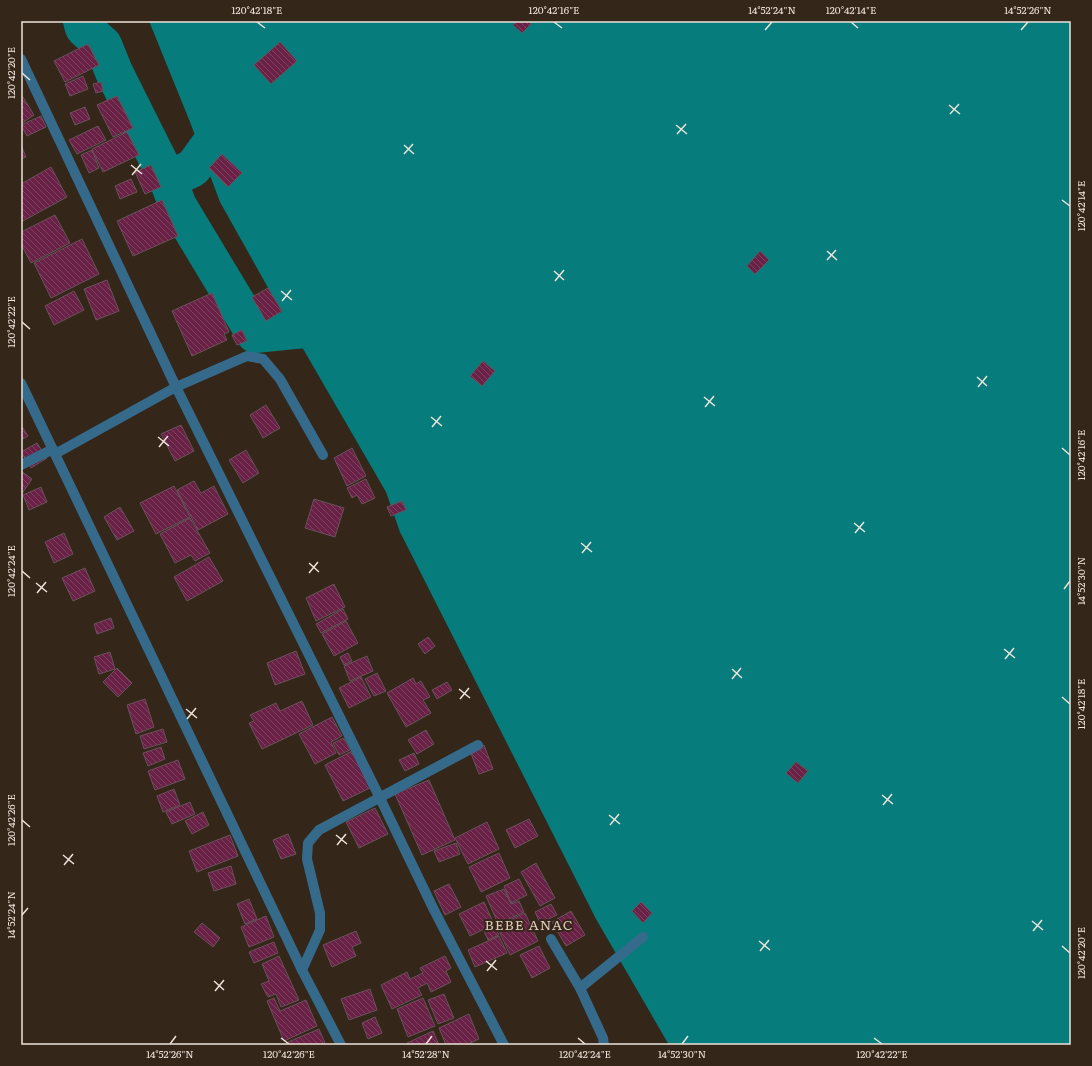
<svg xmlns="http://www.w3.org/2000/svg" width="1092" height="1066" font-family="Literata,serif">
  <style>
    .water { fill: #067c7c }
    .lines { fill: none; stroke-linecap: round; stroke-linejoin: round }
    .river { stroke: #067c7c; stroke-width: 38 }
    .building { fill: url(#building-back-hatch); stroke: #67525b }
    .service { stroke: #356a8b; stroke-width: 10 }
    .minor { stroke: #356a8b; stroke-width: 10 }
    .tertiary { stroke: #356a8b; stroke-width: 10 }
    .ticks { fill: none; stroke: #ece3da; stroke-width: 1.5 }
    .labels { text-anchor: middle; stroke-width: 4; stroke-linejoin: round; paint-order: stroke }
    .quarter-label { font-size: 14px; letter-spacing: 1px; fill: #dbc8b8; stroke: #342619 }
    .neatline { fill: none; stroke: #ece3da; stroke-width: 1.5 }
    .ticks-label { font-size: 10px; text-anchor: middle; fill: #ece3da }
  </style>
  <defs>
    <pattern id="building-back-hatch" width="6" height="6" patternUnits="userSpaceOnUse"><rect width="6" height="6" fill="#6a2146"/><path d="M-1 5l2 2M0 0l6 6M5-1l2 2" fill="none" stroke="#7f4160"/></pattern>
  </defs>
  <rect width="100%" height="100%" fill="#342619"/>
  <path class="water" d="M 149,21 L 1071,21 L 1071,1045 L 669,1045 L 596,919 L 400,532 L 386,492 L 280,309 L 220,202 L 190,122 Z"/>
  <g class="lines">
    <path class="river" d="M 82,21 L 84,28 L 103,45 L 114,72 L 168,180 L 178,206 L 255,334 L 344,325
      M 168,180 L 193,168 L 232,114 L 234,113"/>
  </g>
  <path class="building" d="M 517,21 L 529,21 L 531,24 L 522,33 L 513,25 Z
    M 280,42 L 297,61 L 271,84 L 254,65 Z
    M 88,44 L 99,65 L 65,82 L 54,61 Z
    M 83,76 L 88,89 L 70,96 L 65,84 Z
    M 101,82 L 103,91 L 96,93 L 93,84 Z
    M 21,94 L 34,115 L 22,123 L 21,121 Z
    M 117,96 L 133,128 L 113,137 L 97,105 Z
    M 85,107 L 90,119 L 75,125 L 70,113 Z
    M 41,116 L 46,127 L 27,136 L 21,125 Z
    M 98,126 L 106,140 L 77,154 L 69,140 Z
    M 127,132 L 139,155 L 103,172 L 92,149 Z
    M 21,145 L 26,157 L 21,159 Z
    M 92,150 L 99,168 L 89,173 L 81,155 Z
    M 222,154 L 242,173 L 228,187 L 209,168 Z
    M 151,165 L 161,187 L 145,194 L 135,172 Z
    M 51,167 L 67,197 L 21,222 L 21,184 Z
    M 131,179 L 137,192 L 120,199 L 115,186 Z
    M 162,200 L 178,236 L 133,256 L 117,221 Z
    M 55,215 L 70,243 L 31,263 L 21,244 L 21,232 Z
    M 82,239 L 99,274 L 51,298 L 34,263 Z
    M 760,251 L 769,260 L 755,274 L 747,266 Z
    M 107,280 L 119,311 L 96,320 L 84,289 Z
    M 268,288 L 282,311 L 266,321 L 252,297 Z
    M 74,291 L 84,310 L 54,325 L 45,306 Z
    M 212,293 L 229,332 L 224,334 L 227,340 L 192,356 L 172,311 Z
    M 242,330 L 247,341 L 237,345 L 232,335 Z
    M 483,361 L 495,371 L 482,386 L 470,376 Z
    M 266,405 L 280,428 L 263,438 L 250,415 Z
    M 21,425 L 28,436 L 21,440 Z
    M 181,425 L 194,451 L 175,461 L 161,434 Z
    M 37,443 L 47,458 L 31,468 L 21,452 Z
    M 352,448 L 366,476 L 347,486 L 334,458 Z
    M 246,450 L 259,473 L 243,483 L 229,460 Z
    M 21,471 L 32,479 L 21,495 Z
    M 366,479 L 375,498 L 362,504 L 357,495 L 352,498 L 347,488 Z
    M 194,481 L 201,493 L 214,486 L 228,514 L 198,530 L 177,490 Z
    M 174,486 L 190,517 L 156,534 L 140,503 Z
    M 41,487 L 47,502 L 29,510 L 23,495 Z
    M 314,499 L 344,508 L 335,537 L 305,528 Z
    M 402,501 L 406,510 L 391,516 L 387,507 Z
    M 120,507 L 134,531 L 117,540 L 104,517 Z
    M 190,518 L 210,553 L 195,561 L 191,555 L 175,563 L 160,534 Z
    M 64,533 L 73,554 L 54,563 L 45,542 Z
    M 209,557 L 223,581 L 187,601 L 174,577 Z
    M 85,568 L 95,591 L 73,601 L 62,578 Z
    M 334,584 L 345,607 L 316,621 L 306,598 Z
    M 343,609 L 348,619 L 321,633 L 316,624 Z
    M 111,618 L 114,628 L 97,634 L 94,624 Z
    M 346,621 L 358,643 L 334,656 L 322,634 Z
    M 428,637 L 435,646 L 425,654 L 418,644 Z
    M 296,651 L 305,674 L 275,685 L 267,663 Z
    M 110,652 L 115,669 L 99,674 L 94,657 Z
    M 348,653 L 352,661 L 344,665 L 340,657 Z
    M 367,656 L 373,671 L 350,681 L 344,666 Z
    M 117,668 L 132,683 L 118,697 L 103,682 Z
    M 377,673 L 386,691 L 374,696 L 365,679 Z
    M 361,677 L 371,697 L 349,708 L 339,688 Z
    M 413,678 L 416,684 L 421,681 L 430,697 L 423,700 L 431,713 L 406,727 L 387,693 Z
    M 447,682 L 452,690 L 437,699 L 432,690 Z
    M 145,699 L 154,727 L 136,734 L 127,705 Z
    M 302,701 L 313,725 L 262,749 L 249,723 L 254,721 L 250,715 L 276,703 L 280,711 Z
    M 332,717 L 342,736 L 331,742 L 336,753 L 315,764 L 299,734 Z
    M 163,729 L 167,742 L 144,749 L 140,736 Z
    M 426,730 L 434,744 L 417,754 L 408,740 Z
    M 344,738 L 350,750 L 339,755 L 333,743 Z
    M 484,745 L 493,769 L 479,774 L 470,751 Z
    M 161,747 L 165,759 L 148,766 L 143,753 Z
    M 352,751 L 370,788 L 343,801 L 325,765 Z
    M 414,753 L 419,764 L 405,771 L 399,760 Z
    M 178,760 L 185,779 L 155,790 L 148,771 Z
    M 796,762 L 808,771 L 798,783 L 786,773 Z
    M 429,780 L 455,840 L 422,855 L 395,794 Z
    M 174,789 L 180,805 L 163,812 L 157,796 Z
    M 190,802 L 195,814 L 172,824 L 166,812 Z
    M 375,808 L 388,834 L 359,848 L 346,822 Z
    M 203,812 L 209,825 L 192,834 L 185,821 Z
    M 529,819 L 538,836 L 515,848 L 506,830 Z
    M 487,822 L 499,849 L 468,864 L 455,838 Z
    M 288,834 L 296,854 L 281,859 L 273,840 Z
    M 230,835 L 238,856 L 197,872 L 189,851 Z
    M 456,843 L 460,854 L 439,862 L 434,851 Z
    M 499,853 L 510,878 L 481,892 L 469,867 Z
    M 536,863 L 555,898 L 540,906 L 521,872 Z
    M 231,866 L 236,884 L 214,891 L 208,873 Z
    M 519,879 L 527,895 L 511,903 L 504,886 Z
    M 449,884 L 461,907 L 445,915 L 434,891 Z
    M 504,889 L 511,904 L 519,901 L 524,912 L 498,924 L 486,896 Z
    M 249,899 L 257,919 L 245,924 L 237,904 Z
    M 484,902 L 494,924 L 470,936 L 459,914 Z
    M 641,902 L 652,913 L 643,923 L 632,911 Z
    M 551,904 L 557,915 L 540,923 L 535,912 Z
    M 571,911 L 585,935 L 566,946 L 552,922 Z
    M 525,913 L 538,941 L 510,955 L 497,926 Z
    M 266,916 L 274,937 L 249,947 L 241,927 Z
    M 202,923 L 220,938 L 213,947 L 194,932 Z
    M 494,926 L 499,935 L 488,940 L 484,931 Z
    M 356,931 L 361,943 L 352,947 L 356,956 L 332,967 L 323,945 Z
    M 499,936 L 507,953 L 475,967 L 468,950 Z
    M 274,942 L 278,953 L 254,963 L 249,952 Z
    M 539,946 L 550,968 L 532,978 L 520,955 Z
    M 279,956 L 299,1000 L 281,1007 L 276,994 L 268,997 L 261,984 L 269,981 L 262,964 Z
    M 445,956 L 451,968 L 446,971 L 451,982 L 431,992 L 427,983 L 418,988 L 422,995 L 392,1009 L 381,985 L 407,972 L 410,979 L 423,973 L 420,968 Z
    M 370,989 L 377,1010 L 349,1020 L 341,999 Z
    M 444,994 L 454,1018 L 438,1024 L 428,1000 Z
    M 274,998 L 280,1011 L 306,1000 L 317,1026 L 284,1041 L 267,1001 Z
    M 423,998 L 435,1026 L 408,1037 L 397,1009 Z
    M 469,1014 L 479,1039 L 466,1045 L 446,1045 L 439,1028 Z
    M 375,1017 L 382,1033 L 368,1039 L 362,1023 Z
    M 319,1029 L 325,1043 L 319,1045 L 289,1045 L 288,1042 Z
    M 433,1031 L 439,1045 L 408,1045 L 407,1043 Z"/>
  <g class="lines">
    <path class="service" d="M 21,465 L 53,449
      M 580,988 L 643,937"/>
    <path class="minor" d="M 21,59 L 176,387 L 379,796 L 434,910 L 504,1045
      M 55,454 L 176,387 L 247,356 L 263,359 L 280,379 L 323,455
      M 551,939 L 580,988 L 603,1038 L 604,1045
      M 302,970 L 320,930 L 320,913 L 307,859 L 308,843 L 319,830 L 478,745"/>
    <path class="tertiary" d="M 21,383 L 302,970 L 341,1045"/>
  </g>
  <path class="ticks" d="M 257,22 L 265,28M 554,22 L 562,28M 851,22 L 858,28M 765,30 L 772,22M 1021,30 L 1028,22M 22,73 L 30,80M 949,105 L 960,114M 950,114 L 959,104M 676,125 L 687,134M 677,134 L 686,124M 404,145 L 414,154M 404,154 L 413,144M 131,165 L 142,174M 132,175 L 141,164M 1062,200 L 1070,206M 827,251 L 837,260M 827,260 L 836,250M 554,271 L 564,280M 555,281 L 564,270M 281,291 L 292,300M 282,301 L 291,290M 22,322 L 30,329M 977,377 L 987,386M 978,387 L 987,376M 704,397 L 715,406M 705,407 L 714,396M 431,417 L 442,426M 432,427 L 441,416M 158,437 L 169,446M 159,447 L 168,436M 1062,448 L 1070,455M 854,523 L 865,532M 855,533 L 864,522M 581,543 L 592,552M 582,553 L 591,542M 309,563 L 319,572M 22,571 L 30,578M 309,573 L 318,562M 36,583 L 47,592M 1064,589 L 1070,581M 37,593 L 46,582M 1004,649 L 1015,658M 1005,659 L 1014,648M 732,669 L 742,678M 732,679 L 741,668M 459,689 L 470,698M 1062,697 L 1070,704M 460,699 L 469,688M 186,709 L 197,718M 187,719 L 196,708M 882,795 L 893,804M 883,805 L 892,794M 609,815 L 620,824M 22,820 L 30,827M 610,825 L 619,814M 336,835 L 347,844M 337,845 L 346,834M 63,855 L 74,864M 64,865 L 73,854M 22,915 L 28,908M 1032,921 L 1043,930M 1033,931 L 1042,920M 759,941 L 770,950M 1062,946 L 1070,953M 760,951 L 769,940M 486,961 L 497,970M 487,971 L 496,960M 214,981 L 224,990M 215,991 L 224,980M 281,1038 L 289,1044M 578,1038 L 585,1044M 874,1038 L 882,1044M 170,1044 L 176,1036M 426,1044 L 432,1036M 682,1044 L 688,1036"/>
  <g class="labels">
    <g class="quarter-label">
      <text x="529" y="930">BEBE ANAC</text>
    </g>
  </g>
  <rect width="1092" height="1066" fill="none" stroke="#342619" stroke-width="44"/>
  <rect x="22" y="22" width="1048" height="1022" class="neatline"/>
  <g class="ticks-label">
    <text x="257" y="14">120°42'18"E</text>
    <text x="554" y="14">120°42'16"E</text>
    <text x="772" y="14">14°52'24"N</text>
    <text x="851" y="14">120°42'14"E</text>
    <text x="1028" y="14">14°52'26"N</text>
    <text transform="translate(11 73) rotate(-90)" y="4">120°42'20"E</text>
    <text transform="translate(1081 206) rotate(-90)" y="4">120°42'14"E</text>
    <text transform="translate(11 322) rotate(-90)" y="4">120°42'22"E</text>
    <text transform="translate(1081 455) rotate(-90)" y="4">120°42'16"E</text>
    <text transform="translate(11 571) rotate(-90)" y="4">120°42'24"E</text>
    <text transform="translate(1081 581) rotate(-90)" y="4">14°52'30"N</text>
    <text transform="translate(1081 704) rotate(-90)" y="4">120°42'18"E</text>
    <text transform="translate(11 820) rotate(-90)" y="4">120°42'26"E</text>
    <text transform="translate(11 915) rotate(-90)" y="4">14°52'24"N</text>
    <text transform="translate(1081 953) rotate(-90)" y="4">120°42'20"E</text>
    <text x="170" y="1058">14°52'26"N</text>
    <text x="289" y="1058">120°42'26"E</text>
    <text x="426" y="1058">14°52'28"N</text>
    <text x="585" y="1058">120°42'24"E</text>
    <text x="682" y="1058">14°52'30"N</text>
    <text x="882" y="1058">120°42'22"E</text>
  </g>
</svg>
